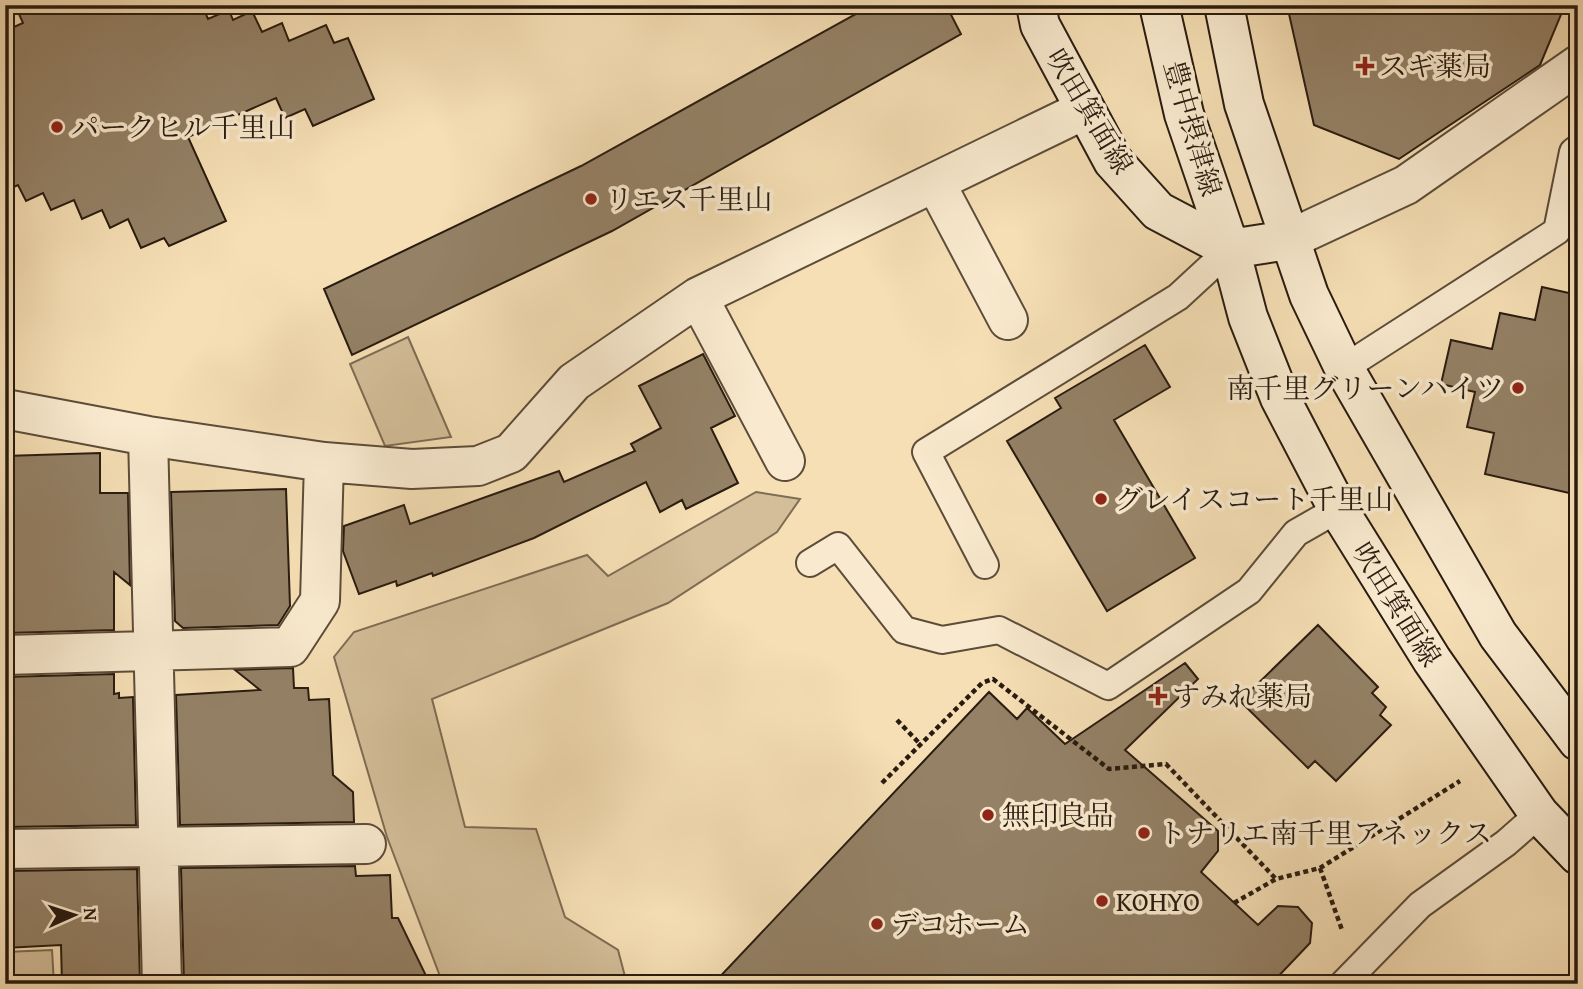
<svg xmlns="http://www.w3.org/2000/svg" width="1583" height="989" font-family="'Gentium Book Plus','Noto Serif JP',serif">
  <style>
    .green { fill: #d3be99; stroke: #7e6c54; stroke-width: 2 }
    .building { fill: #948166; stroke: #291b10; stroke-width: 2 }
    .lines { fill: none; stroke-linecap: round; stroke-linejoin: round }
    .service-casing { stroke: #5c4c39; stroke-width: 30 }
    .minor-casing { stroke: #5c4c39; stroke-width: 42 }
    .secondary-casing { stroke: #291b10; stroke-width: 42 }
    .path { stroke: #291b10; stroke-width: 4.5; stroke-dasharray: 5 3.5; stroke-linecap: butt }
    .service { stroke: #f9eacf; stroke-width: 26 }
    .minor { stroke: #f9eacf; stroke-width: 38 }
    .secondary { stroke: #f9eacf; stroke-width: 38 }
    .poi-dot { fill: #8f2418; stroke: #f9eacf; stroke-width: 2.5 }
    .labels { text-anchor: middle; stroke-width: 7; stroke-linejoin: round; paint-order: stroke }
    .poi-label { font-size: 28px; fill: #291b10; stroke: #f9eacf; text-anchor: start }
    .street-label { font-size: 28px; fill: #291b10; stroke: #f9eacf }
  </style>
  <rect width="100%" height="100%" fill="#f6dfb5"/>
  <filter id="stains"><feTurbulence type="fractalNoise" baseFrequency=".00286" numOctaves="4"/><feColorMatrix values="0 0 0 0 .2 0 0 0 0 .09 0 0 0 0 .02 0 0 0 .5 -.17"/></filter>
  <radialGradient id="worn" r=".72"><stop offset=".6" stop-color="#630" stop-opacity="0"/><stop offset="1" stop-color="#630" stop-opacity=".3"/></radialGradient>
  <path class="green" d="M 408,337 L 451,437 L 385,446 L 350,364 Z
    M 756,492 L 800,499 L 777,532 L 668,603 L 432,699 L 465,827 L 536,829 L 565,917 L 618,950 L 627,984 L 443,984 L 387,837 L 334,657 L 354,632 L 587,555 L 608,576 Z
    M 52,950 L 54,984 L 5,984 L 5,952 Z"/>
  <path class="building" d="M 15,5 L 202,5 L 208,19 L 229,10 L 233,20 L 252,11 L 262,32 L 282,23 L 289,41 L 326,25 L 334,43 L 348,38 L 374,99 L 313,126 L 305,109 L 285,118 L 276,98 L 188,137 L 226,221 L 169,246 L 164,238 L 141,248 L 128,219 L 110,228 L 102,210 L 82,219 L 74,200 L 51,210 L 43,193 L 26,201 L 18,185 L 5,191 L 5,31 L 23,23 Z
    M 872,5 L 946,5 L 961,34 L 612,231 L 352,355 L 324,289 L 581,166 Z
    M 1287,5 L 1565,5 L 1540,65 L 1399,159 L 1314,125 Z
    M 1542,287 L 1578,295 L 1578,495 L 1485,474 L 1494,433 L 1467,427 L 1475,392 L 1441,384 L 1451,340 L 1492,349 L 1500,313 L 1535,320 Z
    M 1145,345 L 1170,387 L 1114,420 L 1195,558 L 1107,611 L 1007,441 L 1061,408 L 1055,398 Z
    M 703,354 L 735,416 L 711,428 L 738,483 L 686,509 L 682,500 L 660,512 L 646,482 L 534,538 L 433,576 L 432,573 L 397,586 L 396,581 L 359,594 L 343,551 L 344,526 L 404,505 L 410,524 L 559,471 L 564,482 L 635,451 L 631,444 L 661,428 L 639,386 Z
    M 100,453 L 100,493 L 128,493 L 130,585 L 114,572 L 114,630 L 5,633 L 5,456 Z
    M 286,489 L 290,606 L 278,625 L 183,628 L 175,621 L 171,492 Z
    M 1318,625 L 1378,687 L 1372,693 L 1386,707 L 1380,715 L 1391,725 L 1336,781 L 1315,761 L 1308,768 L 1240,701 Z
    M 1185,663 L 1198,679 L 1125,750 L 1218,831 L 1218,851 L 1201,872 L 1258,925 L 1278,906 L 1298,907 L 1312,923 L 1310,943 L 1271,984 L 713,984 L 989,692 L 1017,719 L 1027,708 L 1065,744 Z
    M 293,668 L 294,688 L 308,688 L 309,700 L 329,699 L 333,775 L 353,792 L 354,822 L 180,825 L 176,695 L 260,690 L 235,670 Z
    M 114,674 L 114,694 L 119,693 L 119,698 L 133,697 L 136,825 L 5,827 L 5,677 Z
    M 355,866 L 356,876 L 390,875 L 392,918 L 398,918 L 430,984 L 184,984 L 181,868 Z
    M 137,869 L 140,984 L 62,984 L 61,945 L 5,948 L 5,871 Z"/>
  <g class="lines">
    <g class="service-casing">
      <path id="service" d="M 1344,368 L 1557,231 L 1573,152 L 1578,148
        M 810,563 L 838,546 L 904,630 L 942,640 L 999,630 L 1108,686 L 1249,591 L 1296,533 L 1338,509
        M 985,565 L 926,452 L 1178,297 L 1230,249
        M 1343,984 L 1420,905 L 1506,843 L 1539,814"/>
    </g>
    <g class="minor-casing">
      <path id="minor" d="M 936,184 L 1008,320
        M 1288,240 L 1406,185 L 1578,65
        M 698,297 L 785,461
        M 5,409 L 148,436 L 324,462 L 412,469 L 478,466 L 511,453 L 574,382 L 698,297 L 1084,110
        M 148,436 L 162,984
        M 5,655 L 290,647 L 320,601 L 324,462
        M 5,849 L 366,844"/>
    </g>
    <g class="secondary-casing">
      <path id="secondary" d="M 1036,5 L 1040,25 L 1113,161 L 1158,211 L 1230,249 L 1288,240
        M 1159,5 L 1184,114 L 1230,249 L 1248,317 L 1280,398 L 1338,509 L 1432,660 L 1539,814 L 1578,855
        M 1224,5 L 1244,104 L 1309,295 L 1344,368 L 1498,635 L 1578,741"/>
    </g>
    <path class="path" d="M 897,720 L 920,744
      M 882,783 L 982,683 L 993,679 L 1109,769 L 1166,764 L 1276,879
      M 1320,868 L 1342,930
      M 1234,903 L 1276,879 L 1320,868 L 1460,781"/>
    <use href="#service" class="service"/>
    <use href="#minor" class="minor"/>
    <use href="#secondary" class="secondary"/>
  </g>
  <g class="poi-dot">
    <path d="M1361.5 55.5h7v7h7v7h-7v7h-7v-7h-7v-7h7z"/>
    <circle cx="57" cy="127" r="7"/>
    <circle cx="591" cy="199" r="7"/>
    <circle cx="1518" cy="388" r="7"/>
    <circle cx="1101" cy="499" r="7"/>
    <path d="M1154.5 685.5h7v7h7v7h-7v7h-7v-7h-7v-7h7z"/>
    <circle cx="988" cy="815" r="7"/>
    <circle cx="1144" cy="833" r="7"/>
    <circle cx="1102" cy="901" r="7"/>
    <circle cx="877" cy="924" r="7"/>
  </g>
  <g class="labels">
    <g class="poi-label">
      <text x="1379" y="76">スギ薬局</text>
      <text x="71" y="137">パークヒル千里山</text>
      <text x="605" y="209">リエス千里山</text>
      <text x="1504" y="398" text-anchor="end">南千里グリーンハイツ</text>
      <text x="1115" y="509">グレイスコート千里山</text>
      <text x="1172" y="706">すみれ薬局</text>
      <text x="1002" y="825">無印良品</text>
      <text x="1158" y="843">トナリエ南千里アネックス</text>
      <text x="1116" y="911">KOHYO</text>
      <text x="891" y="934">デコホーム</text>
    </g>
    <g class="street-label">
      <text transform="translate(1090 111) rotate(59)" y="10">吹田箕面線</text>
      <text transform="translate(1193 128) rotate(74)" y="10">豊中摂津線</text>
      <text transform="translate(1397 604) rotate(58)" y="10">吹田箕面線</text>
    </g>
  </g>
  <rect width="1583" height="989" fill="none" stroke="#f6dfb5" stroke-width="28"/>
  <rect x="7" y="7" width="1569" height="975" fill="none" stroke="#291b10" stroke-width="3.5"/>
  <rect x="14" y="14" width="1555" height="961" fill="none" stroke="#291b10" stroke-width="2"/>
  <g transform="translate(74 915) rotate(87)" stroke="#f9eacf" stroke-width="5" paint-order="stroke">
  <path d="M0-5L12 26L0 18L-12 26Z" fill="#291b10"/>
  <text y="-10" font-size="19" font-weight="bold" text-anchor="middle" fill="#291b10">N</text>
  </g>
  <rect width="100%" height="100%" filter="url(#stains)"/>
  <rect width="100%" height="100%" fill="url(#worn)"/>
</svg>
